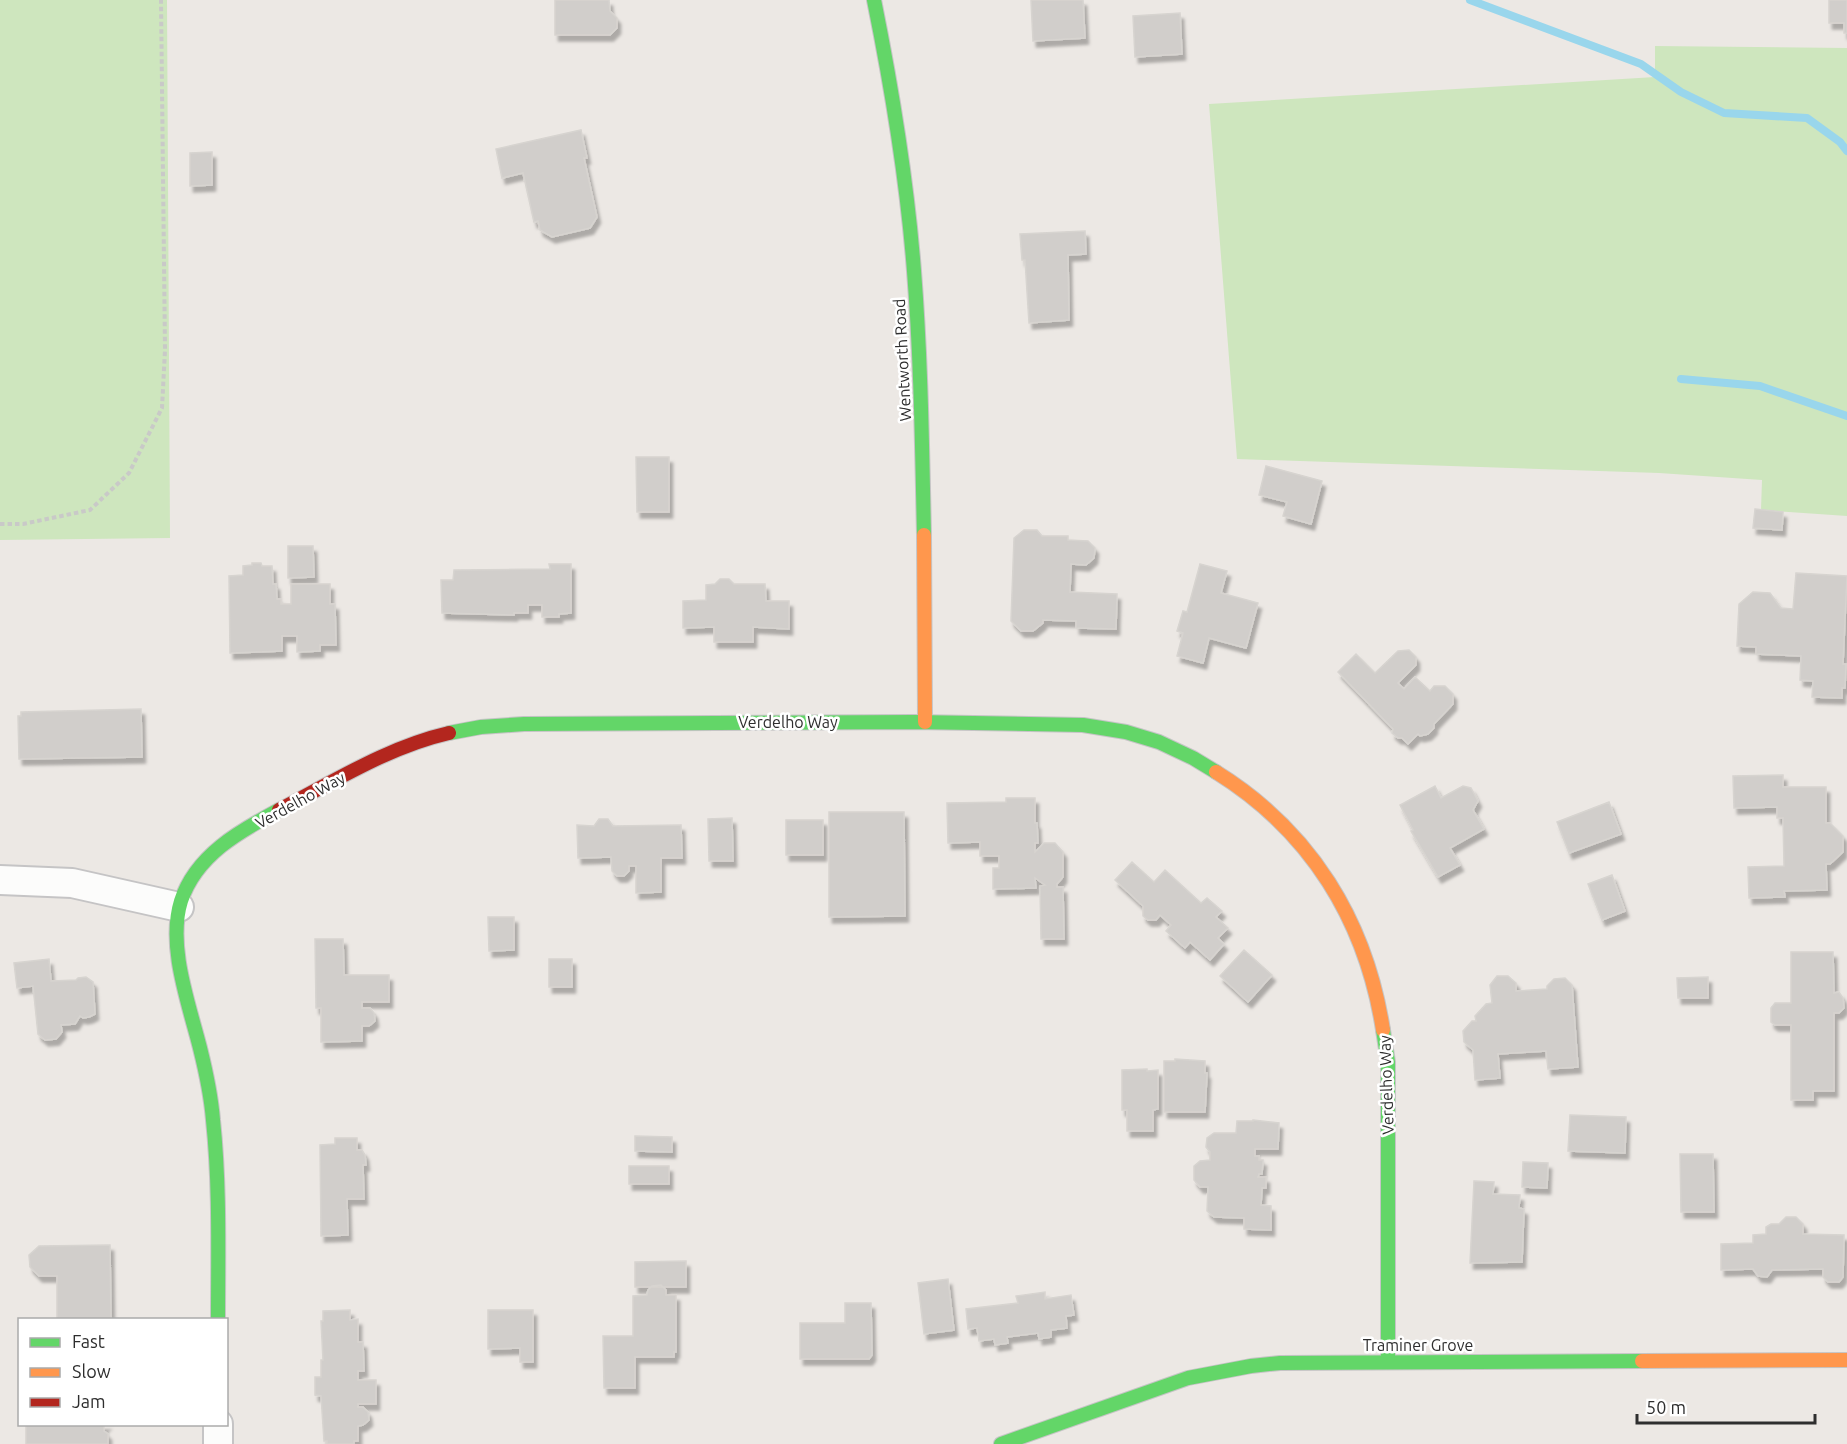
<svg xmlns="http://www.w3.org/2000/svg" width="1847" height="1444" font-family="Ubuntu,sans-serif">
  <style>
    .green { fill: #cee6be }
    .lines { fill: none; stroke-linecap: round; stroke-linejoin: round }
    .stream { stroke: #99d6ec; stroke-width: 8 }
    .building { fill: #d1cecb; stroke: #d7d4d0; stroke-width: 1.5; filter: url(#shadow) }
    .street-casing { stroke: #c5c4c5; stroke-width: 32 }
    .fast-casing { stroke: #c5c4c5; stroke-width: 16 }
    .slow-casing { stroke: #c5c4c5; stroke-width: 16 }
    .jam-casing { stroke: #c5c4c5; stroke-width: 16 }
    .path { stroke: #c9c9c8; stroke-width: 4; stroke-dasharray: 4.5 3; stroke-linecap: butt }
    .street { stroke: #fcfcfb; stroke-width: 28 }
    .fast { stroke: #63d668; stroke-width: 14 }
    .slow { stroke: #ff974d; stroke-width: 14 }
    .jam { stroke: #b3261e; stroke-width: 14 }
    .labels { text-anchor: middle; stroke-width: 5; stroke-linejoin: round; paint-order: stroke }
    .street-label { font-size: 16px; fill: #2e2e2e; stroke: #fff }
  </style>
  <defs>
    <filter id="shadow"><feDropShadow dx="3.5" dy="6" stdDeviation="1.5" flood-color="#0004"/></filter>
  </defs>
  <rect width="100%" height="100%" fill="#ece8e4"/>
  <path class="green" d="M 0,0 L 167,0 L 170,538 L 0,540 Z
    M 1655,46 L 1847,48 L 1847,516 L 1761,510 L 1762,480 L 1659,473 L 1237,459 L 1209,104 L 1655,77 Z"/>
  <g class="lines">
    <path class="stream" d="M 1470,0 L 1641,64 L 1681,92 L 1724,113 L 1807,118 L 1840,142 L 1847,151
      M 1681,379 L 1760,386 L 1847,416"/>
  </g>
  <path class="building" d="M 555,0 L 609,0 L 610,11 L 617,18 L 617,28 L 610,35 L 555,35 Z
    M 1031,0 L 1083,0 L 1085,38 L 1033,41 Z
    M 1829,0 L 1847,0 L 1847,33 L 1844,33 L 1844,23 L 1829,23 Z
    M 1180,13 L 1182,54 L 1135,57 L 1133,16 Z
    M 581,130 L 587,158 L 584,158 L 597,217 L 590,228 L 552,237 L 540,230 L 538,221 L 534,222 L 523,173 L 502,178 L 496,149 Z
    M 212,152 L 212,185 L 190,186 L 190,153 Z
    M 1085,231 L 1086,254 L 1068,255 L 1069,320 L 1029,323 L 1025,260 L 1022,260 L 1020,234 Z
    M 636,457 L 669,457 L 669,512 L 637,512 Z
    M 1266,466 L 1322,481 L 1311,524 L 1283,516 L 1287,502 L 1259,495 Z
    M 1755,509 L 1783,512 L 1782,530 L 1753,528 Z
    M 1024,530 L 1037,530 L 1042,536 L 1068,536 L 1068,540 L 1088,541 L 1095,548 L 1094,558 L 1086,565 L 1071,564 L 1070,592 L 1117,594 L 1116,629 L 1076,628 L 1076,621 L 1043,620 L 1043,623 L 1033,631 L 1021,631 L 1011,621 L 1014,538 Z
    M 288,546 L 313,546 L 314,577 L 288,578 Z
    M 252,563 L 261,563 L 262,566 L 272,566 L 273,584 L 276,584 L 277,599 L 281,599 L 281,604 L 291,604 L 291,584 L 330,584 L 330,604 L 335,604 L 336,645 L 320,645 L 320,651 L 297,652 L 297,636 L 282,636 L 282,651 L 230,653 L 229,576 L 243,575 L 243,566 L 252,565 Z
    M 549,564 L 571,564 L 571,613 L 559,614 L 559,617 L 542,617 L 542,605 L 528,605 L 528,613 L 514,613 L 514,615 L 442,613 L 441,580 L 453,580 L 454,570 L 550,569 Z
    M 1200,564 L 1227,571 L 1221,593 L 1258,603 L 1246,648 L 1209,638 L 1203,663 L 1177,656 L 1183,633 L 1177,631 L 1183,611 L 1187,612 Z
    M 1796,573 L 1847,576 L 1843,664 L 1846,664 L 1845,688 L 1842,688 L 1842,698 L 1812,697 L 1813,681 L 1800,680 L 1801,656 L 1756,654 L 1756,647 L 1737,646 L 1739,604 L 1753,592 L 1770,593 L 1781,608 L 1793,609 Z
    M 720,579 L 729,579 L 734,584 L 765,584 L 766,601 L 789,601 L 789,629 L 753,627 L 753,642 L 714,642 L 714,627 L 683,628 L 683,601 L 706,600 L 706,585 L 715,584 Z
    M 1409,650 L 1416,657 L 1416,665 L 1398,683 L 1404,689 L 1415,677 L 1430,691 L 1434,686 L 1445,686 L 1453,694 L 1453,704 L 1434,724 L 1434,728 L 1428,734 L 1420,736 L 1418,734 L 1408,744 L 1402,738 L 1398,738 L 1392,733 L 1393,729 L 1338,672 L 1356,654 L 1375,673 L 1398,651 Z
    M 141,709 L 142,757 L 19,759 L 18,716 L 21,716 L 21,712 Z
    M 1783,775 L 1783,787 L 1826,787 L 1826,823 L 1830,823 L 1843,836 L 1843,852 L 1830,864 L 1826,864 L 1827,890 L 1784,891 L 1785,897 L 1749,898 L 1748,867 L 1784,866 L 1783,818 L 1777,818 L 1777,807 L 1734,808 L 1733,776 Z
    M 1435,786 L 1441,798 L 1463,786 L 1471,788 L 1478,801 L 1473,810 L 1484,829 L 1450,848 L 1460,865 L 1438,877 L 1411,831 L 1413,830 L 1400,805 Z
    M 1006,798 L 1035,798 L 1035,823 L 1037,823 L 1038,843 L 1035,843 L 1035,852 L 1044,843 L 1055,843 L 1063,852 L 1063,877 L 1057,884 L 1057,887 L 1063,887 L 1064,939 L 1041,939 L 1040,886 L 1045,885 L 1035,878 L 1036,888 L 993,889 L 993,868 L 999,868 L 999,856 L 980,856 L 980,842 L 948,843 L 947,803 L 1006,802 Z
    M 1609,802 L 1621,834 L 1569,853 L 1557,822 Z
    M 829,812 L 904,812 L 905,916 L 829,917 Z
    M 732,818 L 733,861 L 709,861 L 708,819 Z
    M 599,819 L 608,819 L 613,826 L 681,825 L 682,858 L 661,858 L 661,892 L 636,893 L 636,866 L 629,866 L 629,871 L 624,876 L 617,876 L 612,871 L 611,857 L 578,858 L 577,825 L 594,826 Z
    M 786,820 L 823,820 L 823,855 L 786,855 Z
    M 1132,862 L 1154,882 L 1165,870 L 1201,903 L 1207,898 L 1222,911 L 1216,917 L 1228,928 L 1218,938 L 1224,944 L 1210,960 L 1190,942 L 1185,948 L 1166,931 L 1171,925 L 1160,915 L 1156,920 L 1148,920 L 1143,916 L 1143,906 L 1115,880 Z
    M 1612,875 L 1625,911 L 1602,920 L 1588,884 Z
    M 488,917 L 514,917 L 514,950 L 489,951 Z
    M 315,939 L 343,939 L 344,975 L 389,975 L 389,1002 L 362,1002 L 362,1008 L 370,1008 L 374,1013 L 375,1021 L 369,1026 L 362,1026 L 362,1041 L 321,1042 L 321,1008 L 316,1008 Z
    M 1244,950 L 1272,975 L 1248,1002 L 1220,976 Z
    M 1791,952 L 1833,952 L 1834,993 L 1839,992 L 1843,998 L 1844,1008 L 1839,1013 L 1834,1013 L 1834,1091 L 1813,1091 L 1813,1100 L 1791,1100 L 1791,1025 L 1775,1025 L 1771,1022 L 1771,1008 L 1775,1003 L 1791,1003 Z
    M 49,959 L 51,981 L 76,980 L 78,978 L 86,977 L 93,982 L 95,1014 L 89,1017 L 83,1018 L 80,1016 L 75,1024 L 61,1025 L 62,1032 L 56,1039 L 45,1040 L 38,1034 L 33,986 L 17,988 L 14,963 Z
    M 549,959 L 572,959 L 572,987 L 549,987 Z
    M 1497,976 L 1508,976 L 1516,983 L 1516,991 L 1547,989 L 1547,986 L 1554,979 L 1565,978 L 1572,985 L 1578,1067 L 1548,1069 L 1546,1051 L 1498,1054 L 1500,1078 L 1475,1080 L 1473,1050 L 1464,1042 L 1463,1031 L 1472,1021 L 1476,1021 L 1475,1016 L 1486,1004 L 1492,1003 L 1490,985 Z
    M 1708,977 L 1708,998 L 1678,998 L 1677,978 Z
    M 1175,1059 L 1205,1061 L 1205,1073 L 1207,1073 L 1205,1112 L 1164,1112 L 1164,1061 L 1175,1061 Z
    M 1147,1069 L 1147,1071 L 1158,1070 L 1158,1109 L 1153,1110 L 1153,1131 L 1127,1131 L 1127,1110 L 1122,1110 L 1122,1070 Z
    M 1570,1115 L 1626,1117 L 1625,1153 L 1568,1151 Z
    M 1253,1120 L 1279,1123 L 1278,1149 L 1255,1149 L 1255,1156 L 1259,1156 L 1259,1160 L 1263,1160 L 1262,1174 L 1259,1174 L 1258,1177 L 1266,1177 L 1266,1188 L 1262,1188 L 1261,1205 L 1271,1206 L 1271,1230 L 1244,1229 L 1244,1218 L 1214,1217 L 1207,1211 L 1208,1187 L 1200,1187 L 1194,1180 L 1194,1166 L 1200,1161 L 1210,1160 L 1210,1152 L 1206,1147 L 1207,1138 L 1214,1133 L 1236,1133 L 1237,1121 L 1253,1121 Z
    M 635,1136 L 672,1137 L 672,1152 L 635,1151 Z
    M 335,1138 L 357,1138 L 357,1150 L 362,1150 L 365,1155 L 366,1165 L 363,1165 L 364,1199 L 347,1199 L 348,1235 L 321,1236 L 320,1145 L 335,1144 Z
    M 1680,1154 L 1713,1154 L 1714,1212 L 1681,1212 Z
    M 1523,1162 L 1548,1163 L 1547,1188 L 1522,1187 Z
    M 629,1166 L 669,1166 L 669,1184 L 629,1184 Z
    M 1474,1181 L 1494,1182 L 1493,1194 L 1520,1195 L 1519,1208 L 1524,1209 L 1522,1262 L 1470,1263 Z
    M 1786,1217 L 1796,1217 L 1803,1224 L 1803,1234 L 1844,1235 L 1843,1277 L 1839,1282 L 1828,1282 L 1823,1277 L 1823,1269 L 1772,1270 L 1767,1277 L 1758,1276 L 1753,1269 L 1721,1270 L 1721,1244 L 1753,1243 L 1753,1235 L 1766,1234 L 1766,1227 L 1771,1224 L 1779,1224 Z
    M 110,1245 L 111,1320 L 57,1320 L 57,1276 L 39,1276 L 30,1267 L 29,1255 L 39,1246 Z
    M 686,1261 L 686,1287 L 635,1287 L 635,1262 Z
    M 948,1279 L 954,1330 L 924,1334 L 918,1283 Z
    M 661,1285 L 666,1290 L 666,1295 L 676,1295 L 676,1352 L 674,1352 L 674,1357 L 635,1357 L 635,1388 L 604,1388 L 603,1336 L 633,1336 L 633,1296 L 647,1295 L 648,1290 L 652,1286 Z
    M 1045,1292 L 1045,1299 L 1071,1295 L 1074,1315 L 1066,1316 L 1067,1328 L 1051,1330 L 1051,1337 L 1039,1339 L 1038,1333 L 1007,1337 L 1008,1343 L 995,1345 L 994,1339 L 979,1341 L 977,1328 L 968,1329 L 966,1309 L 1018,1303 L 1016,1296 Z
    M 845,1303 L 871,1303 L 872,1355 L 869,1359 L 800,1359 L 800,1323 L 845,1323 Z
    M 350,1310 L 350,1320 L 358,1319 L 358,1342 L 363,1342 L 364,1371 L 358,1371 L 358,1380 L 376,1380 L 376,1404 L 358,1404 L 358,1407 L 363,1407 L 368,1412 L 369,1420 L 363,1425 L 358,1426 L 358,1441 L 354,1441 L 354,1444 L 327,1444 L 327,1441 L 324,1441 L 321,1396 L 315,1395 L 315,1377 L 321,1377 L 321,1360 L 323,1360 L 321,1321 L 323,1321 L 323,1311 Z
    M 488,1310 L 533,1310 L 533,1362 L 520,1362 L 520,1348 L 488,1349 Z
    M 26,1424 L 107,1424 L 104,1426 L 104,1431 L 108,1434 L 108,1444 L 26,1444 Z"/>
  <g class="lines">
    <g class="street-casing">
      <path id="street" d="M 0,880 L 72,883 L 179,907
        M 218,1424 L 218,1444"/>
    </g>
    <g class="fast-casing">
      <path id="fast" d="M 874,0 C 892,89 907,180 914,271 C 921,359 922,447 924,535
        M 449,733 L 481,727 L 524,724 L 914,722 L 1083,725 L 1126,732 L 1159,742 L 1193,758 L 1216,772
        M 1383,1030 L 1388,1062 L 1388,1362
        M 218,1320 C 218,1253 220,1186 213,1120 C 211,1095 206,1072 200,1048 C 189,1004 167,946 181,901 C 196,855 240,831 279,810
        M 1001,1444 L 1188,1378 L 1251,1366 L 1280,1363 L 1642,1361"/>
    </g>
    <g class="slow-casing">
      <path id="slow" d="M 924,535 L 925,722
        M 1216,772 C 1311,831 1366,921 1383,1030
        M 1642,1361 L 1847,1360"/>
    </g>
    <g class="jam-casing">
      <path id="jam" d="M 279,810 C 335,781 388,747 449,733"/>
    </g>
    <path class="path" d="M 0,524 L 23,524 L 90,510 L 129,473 L 162,408 L 165,350 L 161,0"/>
    <use href="#street" class="street"/>
    <use href="#fast" class="fast"/>
    <use href="#slow" class="slow"/>
    <use href="#jam" class="jam"/>
  </g>
  <g class="labels">
    <g class="street-label">
      <text transform="translate(902 360) rotate(-93)" y="6">Wentworth Road</text>
      <text x="788" y="728">Verdelho Way</text>
      <text transform="translate(300 800) rotate(-29)" y="6">Verdelho Way</text>
      <text transform="translate(1386 1085) rotate(-92)" y="6">Verdelho Way</text>
      <text x="1418" y="1351">Traminer Grove</text>
    </g>
  </g>
  <rect x="18" y="1318" width="210" height="108" fill="#ffffff" stroke="#ababab" stroke-width="1.5"/>
  <rect x="30" y="1338" width="30" height="9" fill="#63d668" stroke="#ababab" stroke-width="1.5"/>
  <text x="72" y="1348" font-size="18" fill="#2e2e2e">Fast</text>
  <rect x="30" y="1368" width="30" height="9" fill="#ff974d" stroke="#ababab" stroke-width="1.5"/>
  <text x="72" y="1378" font-size="18" fill="#2e2e2e">Slow</text>
  <rect x="30" y="1398" width="30" height="9" fill="#b3261e" stroke="#ababab" stroke-width="1.5"/>
  <text x="72" y="1408" font-size="18" fill="#2e2e2e">Jam</text>
  <path d="M1637 1414v9h178v-9" fill="none" stroke="#2e2e2e" stroke-width="3"/>
  <text x="1646" y="1414" font-size="18" fill="#2e2e2e" stroke="#ffffff" stroke-width="4.5" paint-order="stroke">50 m</text>
</svg>
